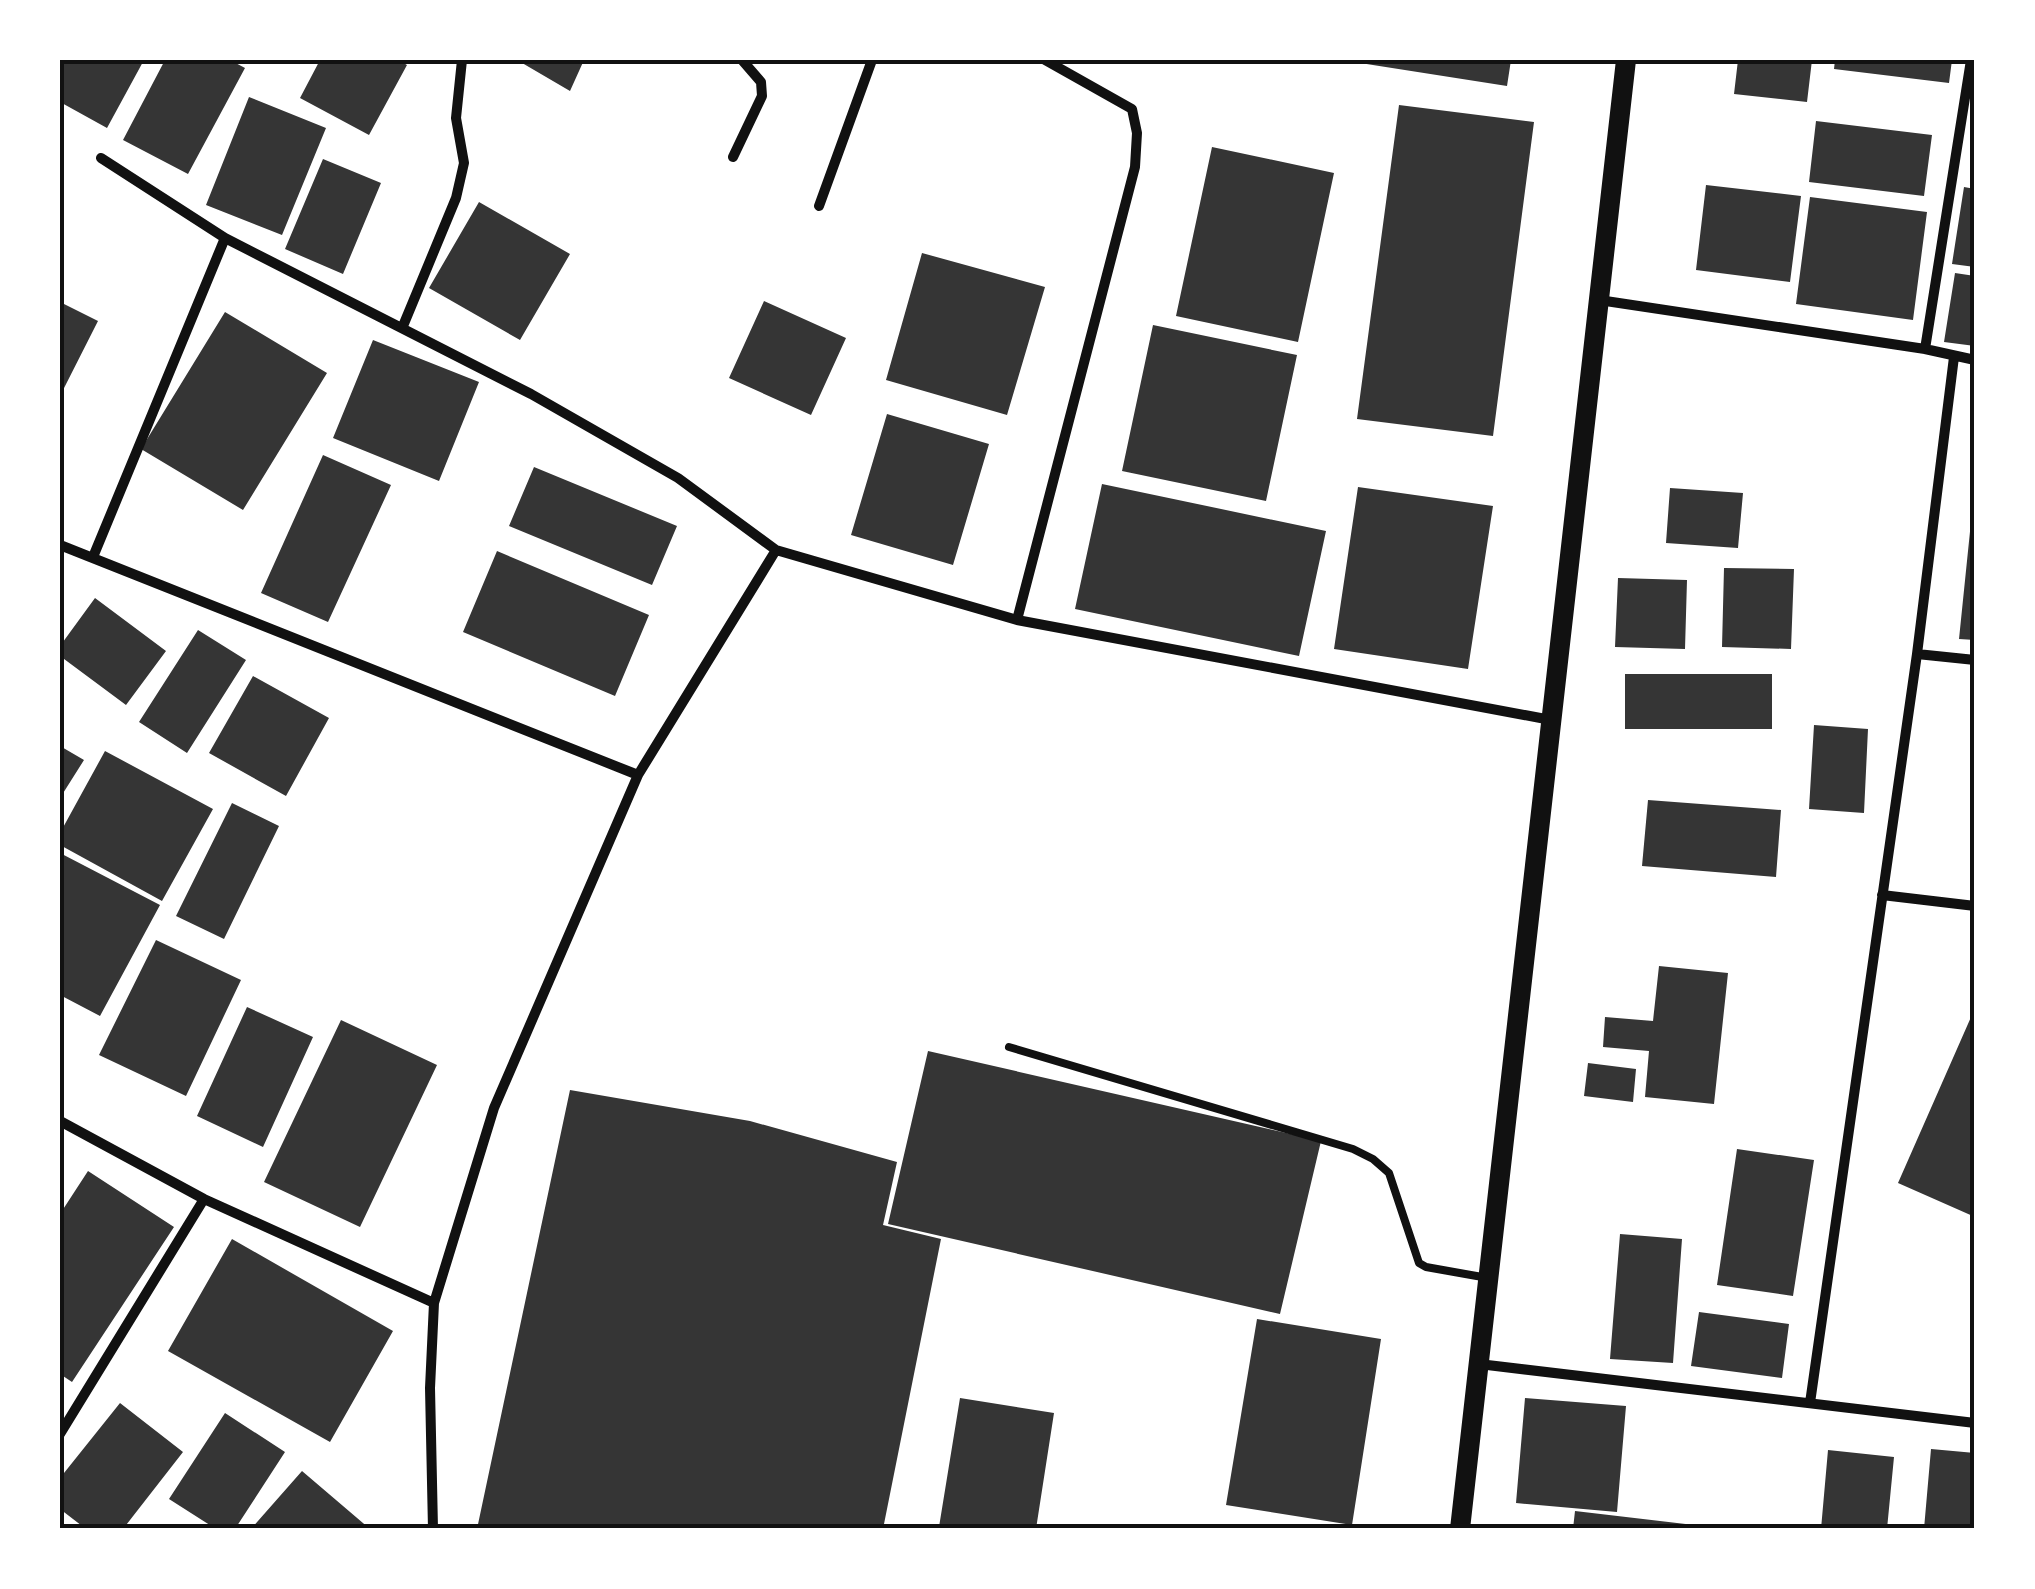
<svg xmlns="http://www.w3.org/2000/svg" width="2035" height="1589" font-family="'Roboto Condensed',sans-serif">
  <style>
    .building { fill: #353535 }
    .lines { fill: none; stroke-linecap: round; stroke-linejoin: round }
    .service { stroke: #111; stroke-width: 8 }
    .minor { stroke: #111; stroke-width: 10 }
    .secondary { stroke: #111; stroke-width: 20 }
    .neatline { fill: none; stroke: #111; stroke-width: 4 }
  </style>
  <rect width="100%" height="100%" fill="#fff"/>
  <path class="building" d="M 60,60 L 144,60 L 107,128 L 60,102 Z
    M 165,60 L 230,60 L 245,68 L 188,174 L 123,140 Z
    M 320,60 L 398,60 L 407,65 L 369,135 L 300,98 Z
    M 517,60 L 584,60 L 570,91 Z
    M 1341,60 L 1511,60 L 1507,86 Z
    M 1738,60 L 1812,60 L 1807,102 L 1734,94 Z
    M 1835,60 L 1952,60 L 1949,83 L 1834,69 Z
    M 249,97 L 326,128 L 282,235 L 206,205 Z
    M 1399,105 L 1534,122 L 1493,436 L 1357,419 Z
    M 1816,121 L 1932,135 L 1924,196 L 1809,182 Z
    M 1212,147 L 1334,173 L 1298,342 L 1176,316 Z
    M 323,159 L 381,183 L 343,274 L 285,249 Z
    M 1706,185 L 1801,196 L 1790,282 L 1696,270 Z
    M 1964,187 L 1975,189 L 1975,267 L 1952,264 Z
    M 1810,197 L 1927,212 L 1913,320 L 1796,304 Z
    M 479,202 L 570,254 L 520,340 L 429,288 Z
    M 922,253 L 1045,287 L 1007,415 L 886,380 Z
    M 1955,273 L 1975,276 L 1975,346 L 1944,342 Z
    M 764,301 L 846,338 L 811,415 L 729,378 Z
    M 60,302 L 98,321 L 60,396 Z
    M 225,312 L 327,373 L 243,510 L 141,449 Z
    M 1153,325 L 1297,355 L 1266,501 L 1122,471 Z
    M 373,340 L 479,382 L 439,481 L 333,438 Z
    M 887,414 L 989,444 L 953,565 L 851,535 Z
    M 323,455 L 391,485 L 328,622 L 261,593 Z
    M 534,467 L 677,526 L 652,585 L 509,526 Z
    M 1102,484 L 1326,531 L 1299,656 L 1075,609 Z
    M 1358,487 L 1493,506 L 1468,669 L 1334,649 Z
    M 1670,488 L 1743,493 L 1738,548 L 1666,543 Z
    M 1972,512 L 1975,513 L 1975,640 L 1959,639 Z
    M 497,551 L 649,615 L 615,696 L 463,632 Z
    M 1724,568 L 1794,569 L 1791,649 L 1722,647 Z
    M 1618,578 L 1687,580 L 1685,649 L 1615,647 Z
    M 95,598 L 166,651 L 126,705 L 60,656 L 60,646 Z
    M 198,630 L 246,660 L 187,753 L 139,722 Z
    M 1625,674 L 1772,674 L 1772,729 L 1625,729 Z
    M 253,676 L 329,718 L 286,796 L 209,753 Z
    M 1814,725 L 1868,729 L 1864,813 L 1809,809 Z
    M 60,746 L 84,760 L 60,798 Z
    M 105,751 L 213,809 L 162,901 L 60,845 L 60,833 Z
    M 1648,800 L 1781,810 L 1776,877 L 1642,866 Z
    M 232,803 L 279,826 L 224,939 L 176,916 Z
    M 60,853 L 160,905 L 100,1016 L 60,995 Z
    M 156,940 L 241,980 L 186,1096 L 99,1055 Z
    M 1659,966 L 1728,973 L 1714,1104 L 1645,1097 L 1649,1051 L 1603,1047 L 1605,1017 L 1653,1021 Z
    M 247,1007 L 313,1037 L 263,1147 L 197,1116 Z
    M 1975,1008 L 1975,1217 L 1898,1183 Z
    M 341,1020 L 437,1065 L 360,1227 L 264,1182 Z
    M 928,1051 L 1321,1141 L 1280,1314 L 888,1224 Z
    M 1588,1063 L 1636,1069 L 1633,1102 L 1584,1096 Z
    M 570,1090 L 750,1121 L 897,1162 L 883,1225 L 941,1239 L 883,1529 L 477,1529 Z
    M 1737,1149 L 1814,1160 L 1793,1296 L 1717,1285 Z
    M 88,1171 L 174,1227 L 72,1382 L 60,1374 L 60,1214 Z
    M 1620,1234 L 1682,1239 L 1673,1363 L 1610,1359 Z
    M 232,1239 L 393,1331 L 330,1442 L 168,1351 Z
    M 1699,1312 L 1789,1324 L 1782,1378 L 1691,1366 Z
    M 1257,1319 L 1381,1339 L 1352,1525 L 1226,1505 Z
    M 960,1398 L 1054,1413 L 1036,1529 L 939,1527 Z
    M 1525,1398 L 1626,1406 L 1617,1512 L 1516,1503 Z
    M 120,1403 L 183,1452 L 123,1529 L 86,1529 L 60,1509 L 60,1478 Z
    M 225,1413 L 285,1452 L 235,1529 L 216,1529 L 169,1499 Z
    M 1931,1449 L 1975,1453 L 1975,1529 L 1924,1529 Z
    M 1828,1450 L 1894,1457 L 1887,1529 L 1821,1529 Z
    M 302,1471 L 370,1529 L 251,1529 Z
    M 1575,1511 L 1711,1527 L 1711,1529 L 1573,1529 Z"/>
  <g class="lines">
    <path class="service" d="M 1009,1047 L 1353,1149 L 1373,1159 L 1389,1173 L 1419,1263 L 1426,1267 L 1488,1278"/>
    <path class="minor" d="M 733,157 L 762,96 L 761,82 L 742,60
      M 101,158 L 225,238 L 531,394 L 678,478 L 776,550
      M 819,206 L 872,60
      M 1599,300 L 1925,349 L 1975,360
      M 403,326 L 456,198 L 464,163 L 456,118 L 462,60
      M 1925,349 L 1971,60
      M 60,545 L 638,775
      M 93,557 L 225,238
      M 1017,620 L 1135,167 L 1137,133 L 1132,109 L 1045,60
      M 1917,654 L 1975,660
      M 1882,895 L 1975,906
      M 60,1121 L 204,1199 L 434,1303
      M 1479,1364 L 1975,1423
      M 1810,1403 L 1917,654 L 1954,357
      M 60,1434 L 204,1199
      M 433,1529 L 430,1388 L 434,1303 L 494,1108 L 638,775 L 776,550 L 1017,620 L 1551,720"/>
    <path class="secondary" d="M 1460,1529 L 1626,60"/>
  </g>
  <rect width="2035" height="1589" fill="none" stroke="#ffffff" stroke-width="125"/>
  <rect x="62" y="62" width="1910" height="1464" class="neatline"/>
</svg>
